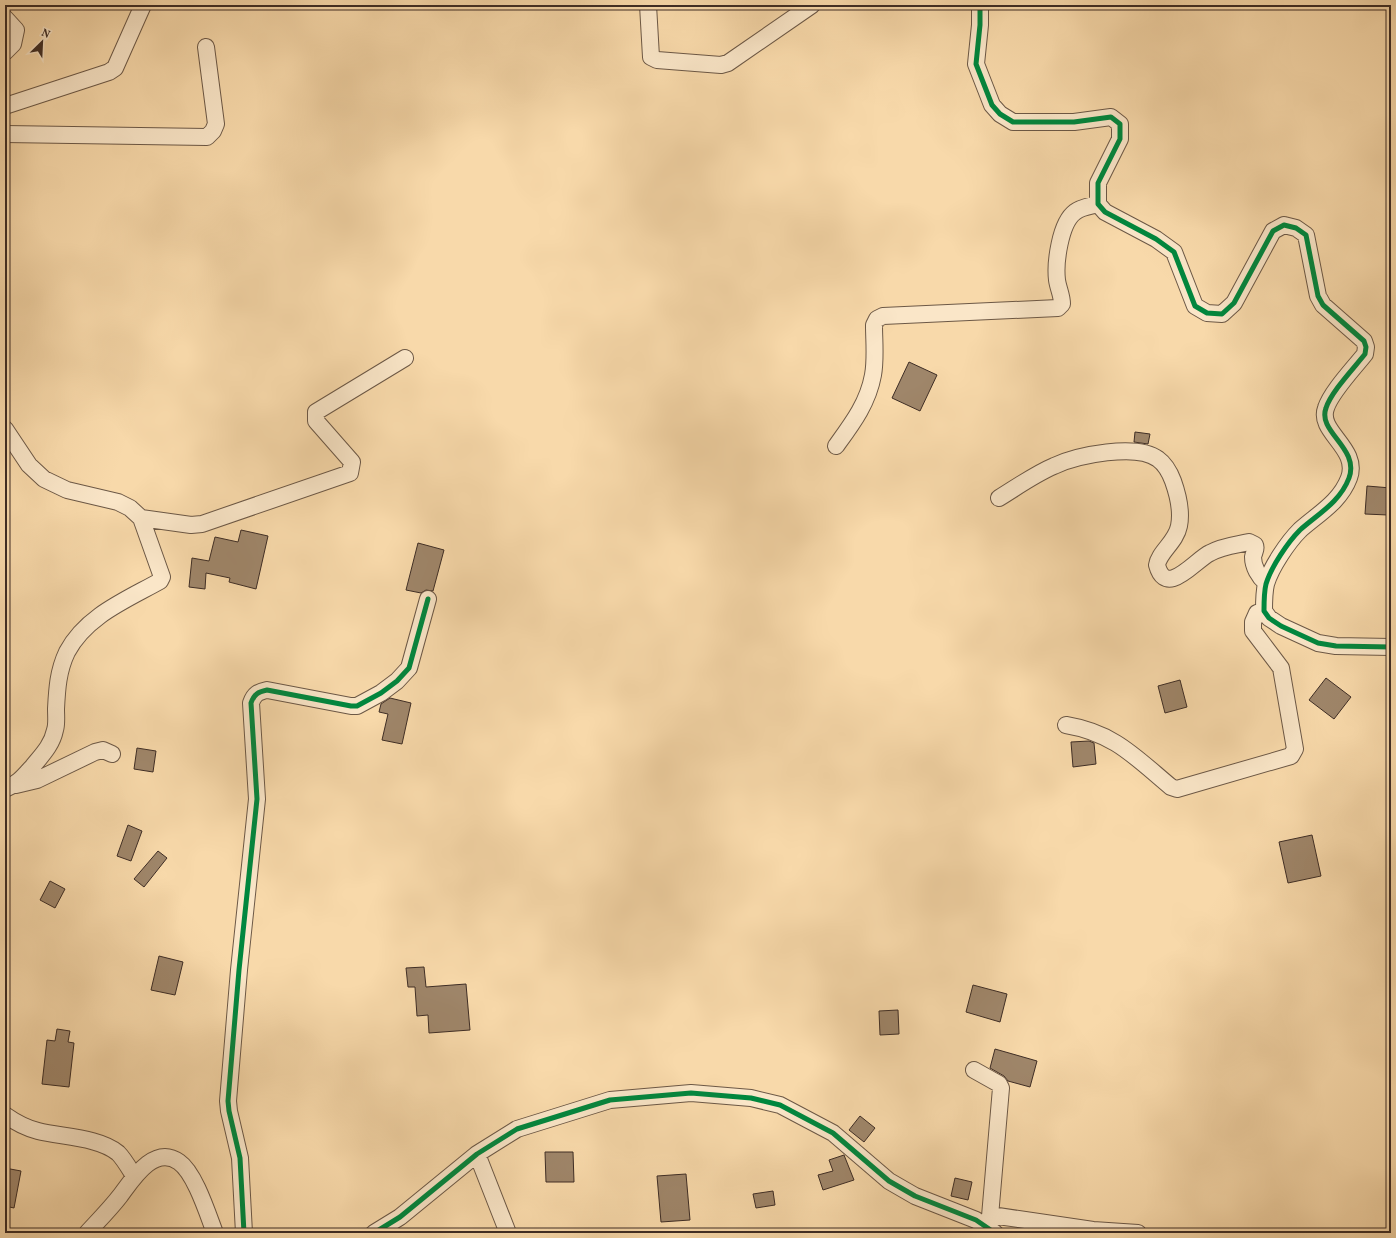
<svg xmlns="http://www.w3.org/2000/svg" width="1396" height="1238" font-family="Vollkorn,serif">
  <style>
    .building { fill: #9f866a; stroke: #3e2d25 }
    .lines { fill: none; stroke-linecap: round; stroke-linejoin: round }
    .minor-casing { stroke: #6c5846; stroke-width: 18 }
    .minor { stroke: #fae6c8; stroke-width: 16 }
    .cycleway-casing { stroke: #fae6c8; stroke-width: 8 }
    .cycleway { stroke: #00873e; stroke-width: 5 }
  </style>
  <rect width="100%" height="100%" fill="#f8d9aa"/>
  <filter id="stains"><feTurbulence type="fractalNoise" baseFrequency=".005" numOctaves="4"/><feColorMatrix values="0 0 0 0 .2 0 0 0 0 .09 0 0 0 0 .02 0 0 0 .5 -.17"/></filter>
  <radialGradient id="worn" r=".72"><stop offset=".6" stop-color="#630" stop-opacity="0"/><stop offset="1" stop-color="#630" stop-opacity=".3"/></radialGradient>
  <path class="building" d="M 909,362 L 937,375 L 920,411 L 892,398 Z
    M 1135,432 L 1150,434 L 1148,444 L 1134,442 Z
    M 1367,486 L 1391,488 L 1391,508 L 1388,508 L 1388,515 L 1365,514 Z
    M 241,530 L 268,536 L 256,589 L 229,582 L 230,578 L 206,573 L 205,589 L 189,587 L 192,558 L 209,561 L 215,537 L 238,542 Z
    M 418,543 L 444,550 L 433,591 L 426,590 L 421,593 L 406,590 Z
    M 1326,678 L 1351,697 L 1334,719 L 1309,700 Z
    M 1180,680 L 1187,707 L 1165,713 L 1158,686 Z
    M 390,698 L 411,703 L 402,744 L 382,740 L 388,714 L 379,712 L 381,704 Z
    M 1089,741 L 1094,743 L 1096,764 L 1073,767 L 1071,742 Z
    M 137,748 L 156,751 L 153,772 L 134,769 Z
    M 128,825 L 142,831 L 131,861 L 117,856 Z
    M 1312,835 L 1321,876 L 1288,883 L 1279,842 Z
    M 158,851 L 167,858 L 144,887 L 134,879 Z
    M 50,881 L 65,889 L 55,908 L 40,900 Z
    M 159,956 L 183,962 L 175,995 L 151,990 Z
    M 424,967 L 426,987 L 466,984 L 470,1030 L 429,1033 L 428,1015 L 417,1016 L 415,987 L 408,987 L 406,968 Z
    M 973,985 L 1007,994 L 1000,1022 L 966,1012 Z
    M 898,1010 L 899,1034 L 880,1035 L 879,1011 Z
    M 57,1029 L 70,1031 L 68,1042 L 74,1043 L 69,1087 L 42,1084 L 47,1040 L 55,1041 Z
    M 995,1049 L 1037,1061 L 1030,1087 L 1008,1081 L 1004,1076 L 990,1068 Z
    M 860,1116 L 875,1128 L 864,1142 L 849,1130 Z
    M 545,1152 L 573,1152 L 574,1182 L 546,1182 Z
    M 844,1155 L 854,1180 L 823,1190 L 818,1175 L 833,1171 L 829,1160 Z
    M 5,1168 L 21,1171 L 14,1208 L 5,1206 Z
    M 686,1174 L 690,1220 L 661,1222 L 657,1176 Z
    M 955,1178 L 972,1182 L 968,1200 L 951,1196 Z
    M 773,1191 L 775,1205 L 756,1208 L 753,1194 Z"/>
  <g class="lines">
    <g class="minor-casing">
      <path id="minor" d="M 648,5 L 651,57 L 657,60 L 721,65 L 728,63 L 812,5
        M 980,5 L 980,25 L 976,64 L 992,105 L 1000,114 L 1013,122 L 1074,122 L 1111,117 L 1120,124 L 1120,139 L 1098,183 L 1098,204 L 1105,212 L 1156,239 L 1174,252 L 1195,306 L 1207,313 L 1222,314 L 1234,303 L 1273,231 L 1284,225 L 1296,228 L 1306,235 L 1318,296 L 1323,305 L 1364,341 L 1366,347 L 1365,354 C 1354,368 1331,392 1326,408 C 1317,432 1360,448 1349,478 C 1340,502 1318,514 1300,530 C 1288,542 1271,567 1266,584 C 1264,592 1264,602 1264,611 L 1269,618 L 1281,626 L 1318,643 L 1336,646 L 1391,647
        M 5,18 L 16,30 L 13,44 L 5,52
        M 5,106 L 109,72 L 115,68 L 143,5
        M 5,134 L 207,137 L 213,131 L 216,124 L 206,47
        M 5,429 L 29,465 L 44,479 L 67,490 L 118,502 L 130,508 L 141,518 L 162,577 L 160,581 C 126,600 86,616 67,652 C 58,671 57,689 56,709 C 56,716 57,724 55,730 C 52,745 42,755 33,766 C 24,776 18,784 5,789
        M 836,446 C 852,424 868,403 873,375 C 876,359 874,341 874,325 L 877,319 L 883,316 L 1058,308 L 1062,304 C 1062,295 1058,288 1057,280 C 1055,263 1060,223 1075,212 C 1081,207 1091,206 1098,204
        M 999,498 C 1017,487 1035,474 1054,466 C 1077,455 1137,443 1158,459 C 1165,464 1170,473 1173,481 C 1178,495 1182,511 1179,526 C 1176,542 1159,552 1157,565 C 1166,599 1195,560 1210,553 C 1222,546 1236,545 1249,542 L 1255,545 C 1257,549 1254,552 1253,557 C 1253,567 1259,577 1266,583
        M 141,518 L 191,525 L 202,524 L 350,473 L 352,462 L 316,421 L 316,412 L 405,358
        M 1066,725 C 1114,733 1135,757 1171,787 L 1177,789 L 1291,756 L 1295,749 L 1281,668 L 1253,631 L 1253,622 L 1257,613 L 1264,611
        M 16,785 L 37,780 L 95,752 L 103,750 L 112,754
        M 974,1070 L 999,1084 L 1001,1088 L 989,1228
        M 5,1115 C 15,1122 26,1128 38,1131 C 61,1137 99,1137 118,1153 C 124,1159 129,1168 134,1176
        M 477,1154 L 508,1233
        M 991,1215 L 1093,1230 L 1138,1233
        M 87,1233 C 98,1221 110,1209 120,1196 C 132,1180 154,1144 179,1162 C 195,1173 208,1215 215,1233
        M 244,1233 L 240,1158 L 229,1111 L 228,1101 L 239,970 L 257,799 L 251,703 C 254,694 258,692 267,690 L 351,706 L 357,706 L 381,693 L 397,681 L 409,668 L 428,599
        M 374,1233 L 400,1217 L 477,1154 L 517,1129 L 610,1100 L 691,1093 L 751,1098 L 780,1105 L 833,1133 L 889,1181 L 915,1196 L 976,1220 L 995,1233"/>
    </g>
    <use href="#minor" class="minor"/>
    <g class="cycleway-casing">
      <path id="cycleway" d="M 980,5 L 980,25 L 976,64 L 992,105 L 1000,114 L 1013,122 L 1074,122 L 1111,117 L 1120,124 L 1120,139 L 1098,183 L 1098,204 L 1105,212 L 1156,239 L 1174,252 L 1195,306 L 1207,313 L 1222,314 L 1234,303 L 1273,231 L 1284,225 L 1296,228 L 1306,235 L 1318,296 L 1323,305 L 1364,341 L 1366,347 L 1365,354 C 1354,368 1331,392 1326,408 C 1317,432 1360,448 1349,478 C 1340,502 1318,514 1300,530 C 1288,542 1271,567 1266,584 C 1264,592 1264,602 1264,611 L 1269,618 L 1281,626 L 1318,643 L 1336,646 L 1391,647
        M 244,1233 L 240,1158 L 229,1111 L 228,1101 L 239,970 L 257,799 L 251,703 C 254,694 258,692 267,690 L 351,706 L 357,706 L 381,693 L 397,681 L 409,668 L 428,599
        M 374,1233 L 400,1217 L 477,1154 L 517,1129 L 610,1100 L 691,1093 L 751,1098 L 780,1105 L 833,1133 L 889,1181 L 915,1196 L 976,1220 L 995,1233"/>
    </g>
    <use href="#cycleway" class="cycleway"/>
  </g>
  <rect width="1396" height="1238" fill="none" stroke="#f8d9aa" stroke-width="20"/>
  <rect x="6" y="6" width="1384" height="1226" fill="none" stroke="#3e2d25" stroke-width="2"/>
  <rect x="10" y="10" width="1376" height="1218" fill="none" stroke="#3e2d25"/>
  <g transform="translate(42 42) rotate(24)" stroke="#fae6c8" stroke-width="3" paint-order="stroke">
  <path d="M0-3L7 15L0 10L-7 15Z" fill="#3e2d25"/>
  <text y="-6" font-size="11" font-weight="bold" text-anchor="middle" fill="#3e2d25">N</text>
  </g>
  <rect width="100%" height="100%" filter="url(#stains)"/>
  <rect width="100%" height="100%" fill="url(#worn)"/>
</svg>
